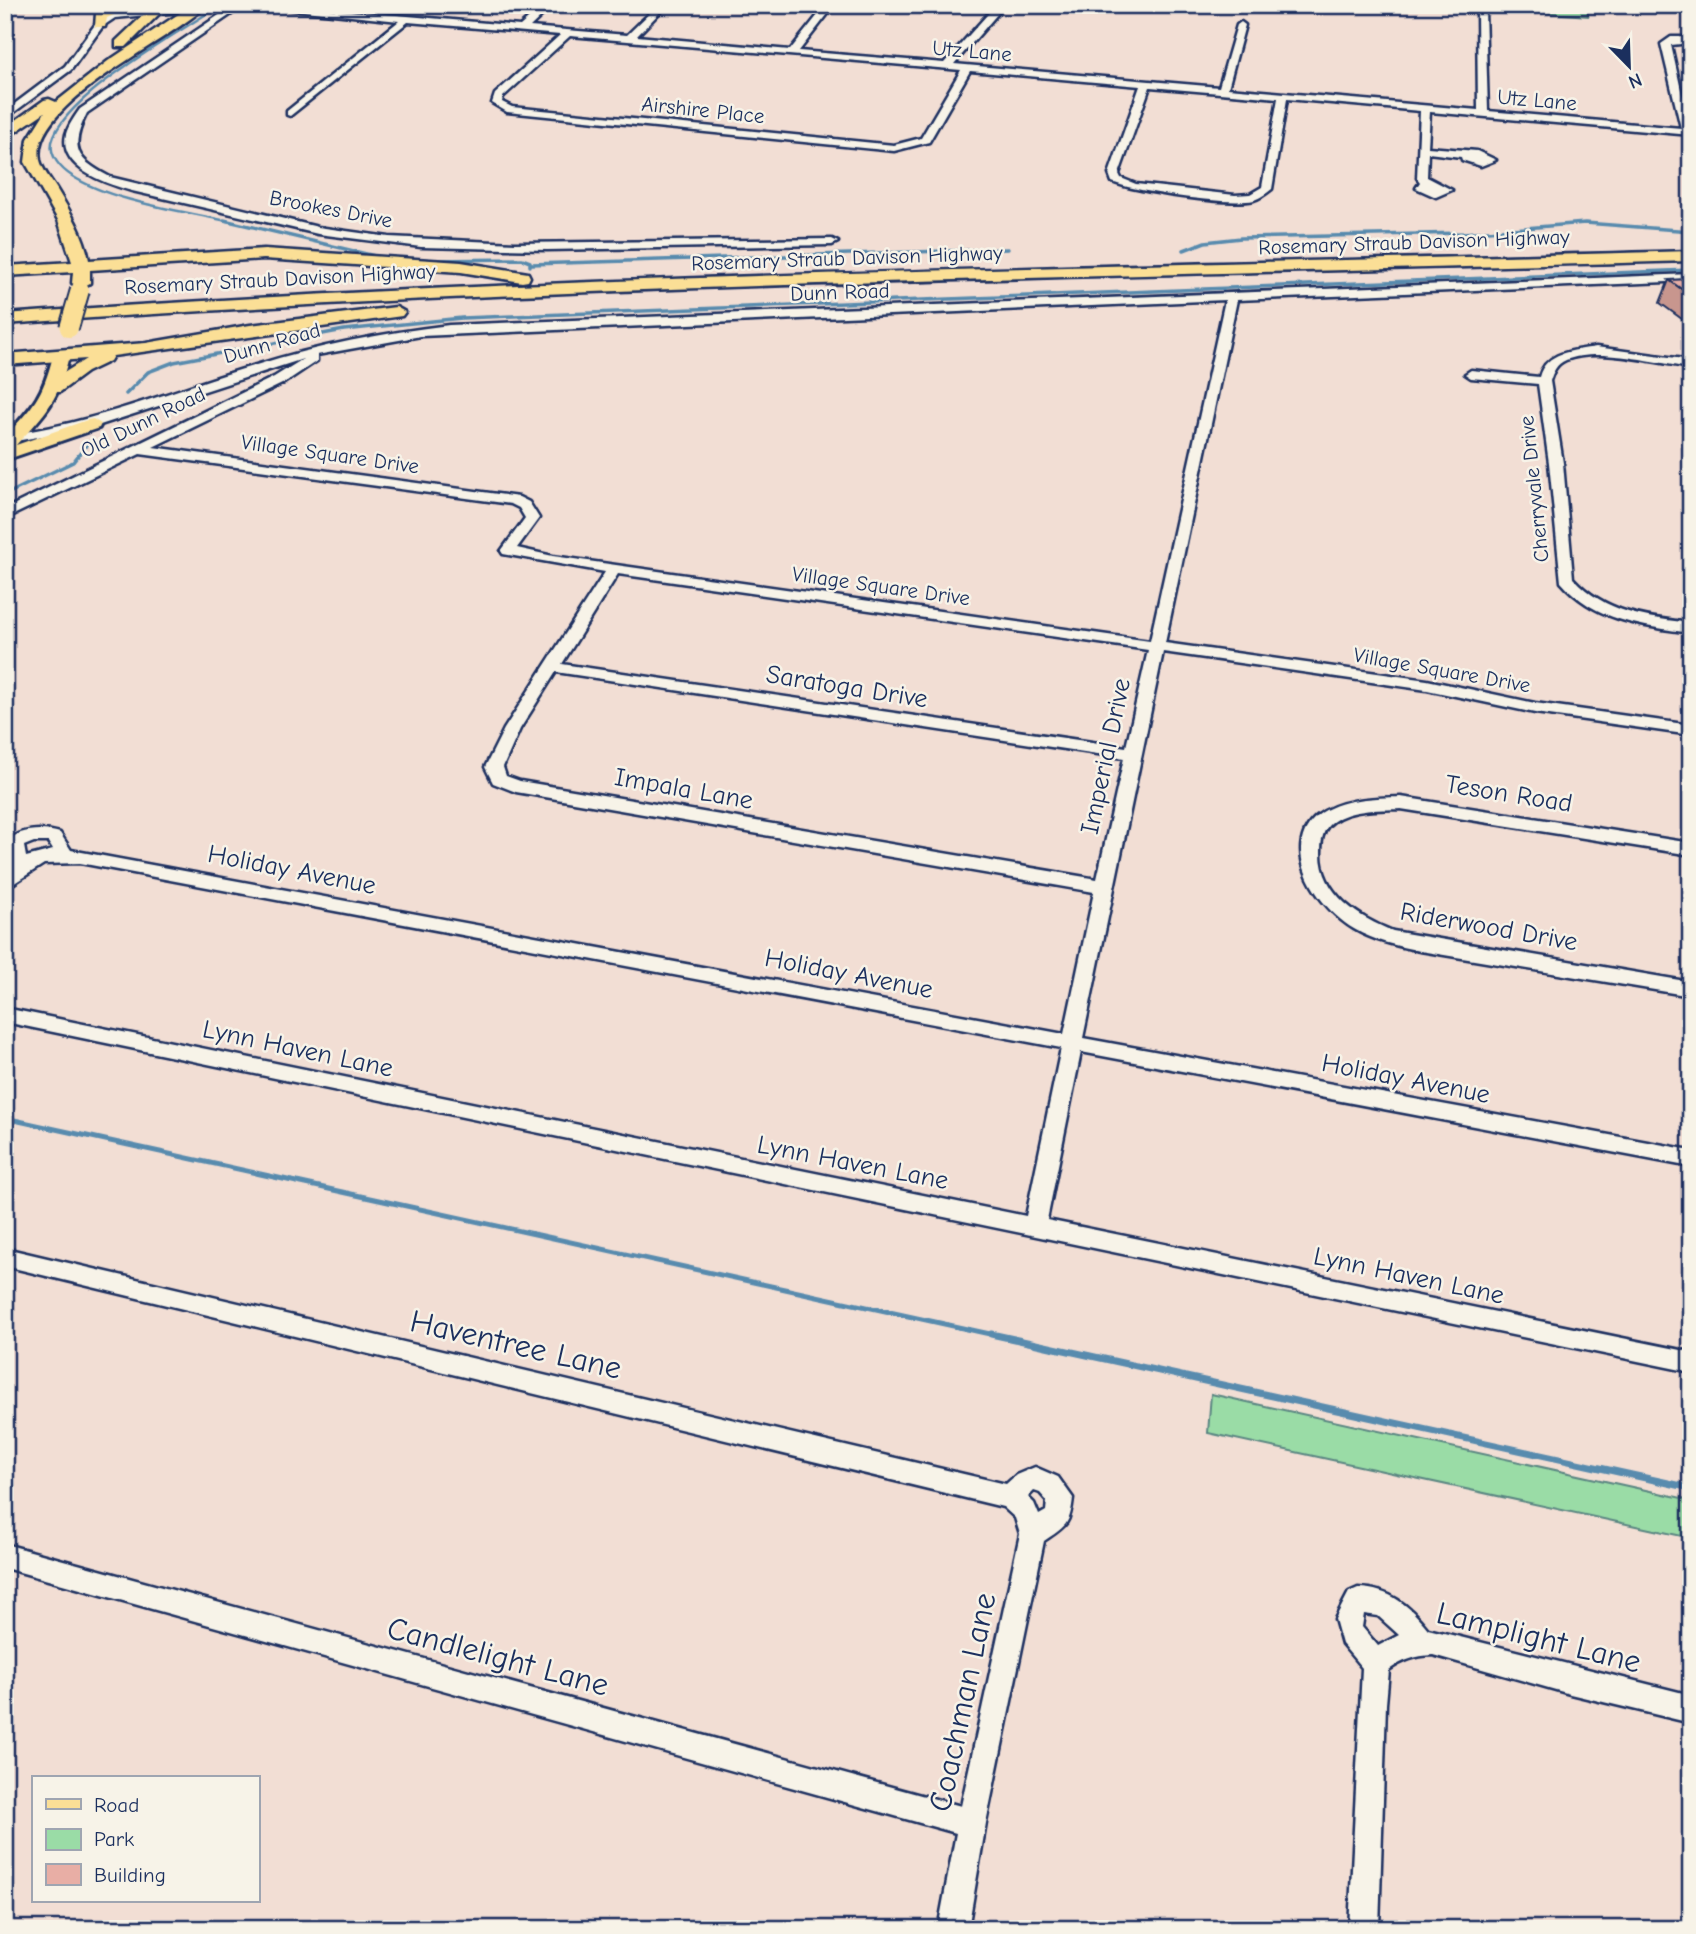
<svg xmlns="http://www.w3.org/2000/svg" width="1696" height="1934" font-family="'Comic Neue',sans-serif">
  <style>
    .green { fill: #9adca6; stroke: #5a8682; stroke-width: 2 }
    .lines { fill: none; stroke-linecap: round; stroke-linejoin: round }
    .stream-far3 { stroke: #598bae; stroke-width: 2.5 }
    .stream-far2 { stroke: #598bae; stroke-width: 3.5 }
    .stream-far1 { stroke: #598bae; stroke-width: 5 }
    .stream { stroke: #598bae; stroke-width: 7 }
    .minor-casing { stroke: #1b2f5e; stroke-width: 5 }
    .major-casing { stroke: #1b2f5e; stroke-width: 6 }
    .highway-casing { stroke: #1b2f5e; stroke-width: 5 }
    .minor { fill: #f7f3e8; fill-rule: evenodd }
    .major { fill: #fbdf96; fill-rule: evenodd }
    .highway { fill: #fbdf96; fill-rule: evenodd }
    .highway-bridge-casing { stroke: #1b2f5e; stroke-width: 22; stroke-linecap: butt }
    .highway-bridge { stroke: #fbdf96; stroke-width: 18 }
    .wall { fill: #c8968e; stroke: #1b2f5e; stroke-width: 2 }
    .building { fill: #e8aea5; stroke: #1b2f5e; stroke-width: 2 }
    .labels { text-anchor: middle; stroke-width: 5; stroke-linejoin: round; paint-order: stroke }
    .far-street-label { font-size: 21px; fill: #1b2f5e; stroke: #f7f3e8 }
    .street-label { font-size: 26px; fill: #1b2f5e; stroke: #f7f3e8 }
    .near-street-label { font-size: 32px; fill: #1b2f5e; stroke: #f7f3e8 }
  </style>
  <rect width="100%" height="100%" fill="#f2ded4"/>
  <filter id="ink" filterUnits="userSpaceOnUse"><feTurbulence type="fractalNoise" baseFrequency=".0143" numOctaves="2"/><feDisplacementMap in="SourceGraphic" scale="14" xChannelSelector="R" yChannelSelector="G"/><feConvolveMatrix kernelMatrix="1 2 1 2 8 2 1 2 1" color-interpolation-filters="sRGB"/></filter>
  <g filter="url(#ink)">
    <path class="green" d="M 1445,5 L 1587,5 L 1588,16 Z
      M 1211,1394 L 1691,1500 L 1691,1538 L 1208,1433 Z"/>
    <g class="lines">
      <path class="stream-far3" d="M 211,11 C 173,36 62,98 52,142 C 49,156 61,169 72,176 C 112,202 184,211 231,222"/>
      <path class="stream-far2" d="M 224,220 L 379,257
        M 1184,250 L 1205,242 L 1241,238 L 1464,233 L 1585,223 L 1691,231
        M 431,260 L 522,259 L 530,262 L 530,266
        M 531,264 L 1008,249
        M 126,394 L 148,372 L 174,362 L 344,330 L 462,318 L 1691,270
        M 5,495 L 73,462 L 89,442"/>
      <path class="stream-far1" d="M 5,1118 L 999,1336"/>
      <path class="stream" d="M 991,1334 L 1691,1488"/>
      <g class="minor-casing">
        <path id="minor" d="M 189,5 L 245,5 L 87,113 C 69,149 76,159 110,177 L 318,227 L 389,237 L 515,243 L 832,239 L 838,242 L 832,245 L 547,250 L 421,247 L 318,234 L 132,191 C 107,184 58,169 66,134 C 68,126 75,116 80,109 L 231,7 L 115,18 L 103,26 L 71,70 L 5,119 L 5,111 L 65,66 L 97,22 L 109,14 Z
          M 247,5 L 283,5 L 520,26 L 544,5 L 553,5 L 530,27 L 627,35 L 658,5 L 667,5 L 637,36 L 790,50 L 826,5 L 835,5 L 799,51 L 944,63 L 996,5 L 1005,5 L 954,64 L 1219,87 L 1237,25 L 1241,22 L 1245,25 L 1228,88 L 1478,110 L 1477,10 L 1481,7 L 1485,10 L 1488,111 L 1681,128 L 1661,44 L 1671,37 L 1691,37 L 1691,43 L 1671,45 L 1691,135 L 1430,112 L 1428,147 L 1477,151 L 1496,160 L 1481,166 L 1462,160 L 1461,157 L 1428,153 L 1427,177 L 1452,190 L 1436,197 L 1416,188 L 1420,182 L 1417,178 L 1420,111 L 1287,99 L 1272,189 C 1267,193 1260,198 1254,200 C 1229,206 1136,192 1112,182 L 1109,174 L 1140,86 L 970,71 L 929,142 L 894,151 L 507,112 L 492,103 L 495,94 L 560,35 L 408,22 L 290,116 L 287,115 L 287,111 L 399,21 ZM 570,36 L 961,70 L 921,138 L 894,145 L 512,107 L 502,102 L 503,97 ZM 1150,87 L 1278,98 L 1262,187 L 1250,194 L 1235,195 L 1136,184 L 1121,178 L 1119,174 Z
          M 1691,274 L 1691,281 L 1237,300 L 1165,643 L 1427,680 L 1535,703 L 1691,725 L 1691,735 L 1535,713 L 1427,690 L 1163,652 L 1083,1038 L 1691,1150 L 1691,1167 L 1081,1052 L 1047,1220 L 1691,1352 L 1691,1372 L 5,1022 L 5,1008 L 1026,1216 L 1061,1048 L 80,863 L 44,864 L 5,889 L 5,871 L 10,868 L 6,844 C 17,828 43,828 60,833 L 71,850 L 1064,1034 L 1094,892 L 516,792 L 493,783 L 485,767 L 504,729 L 605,572 L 503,554 L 501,551 L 525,518 L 519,508 L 511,504 L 140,454 L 5,519 L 5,509 L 274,377 L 303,359 L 97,426 L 5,443 L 5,435 C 93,424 172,390 256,365 C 319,345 383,333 449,325 ZM 1225,300 L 1150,641 L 553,556 L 517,548 L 539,518 L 529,502 L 519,497 L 153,447 L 284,383 L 317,361 L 317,355 L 421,336 ZM 618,574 L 1148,650 L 1126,747 L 562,664 ZM 556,672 L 1124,758 L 1097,879 L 520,781 L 506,776 L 503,767 L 520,729 ZM 34,842 L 48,842 L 53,850 L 26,857 L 24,846 Z
          M 1596,347 L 1691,360 L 1691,368 C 1656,363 1598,347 1566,360 C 1556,364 1553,372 1550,381 L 1563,463 L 1573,578 C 1605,613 1647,618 1691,623 L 1691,633 C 1642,626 1595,621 1561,582 L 1549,463 L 1538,384 L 1471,378 L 1465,374 L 1471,370 L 1539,377 C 1546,351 1573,351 1596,347 Z
          M 1401,797 L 1691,843 L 1691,855 L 1401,809 C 1379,810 1345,808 1328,826 C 1322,833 1321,843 1321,852 C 1320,893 1359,918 1393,931 L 1691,982 L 1691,996 L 1420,951 C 1398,946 1374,941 1354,929 C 1321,910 1277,850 1317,816 C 1339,798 1375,798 1401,797 Z
          M 5,1248 L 1006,1484 L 1016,1475 L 1035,1467 L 1058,1477 L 1073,1498 C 1070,1525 1066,1526 1044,1541 L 986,1823 L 968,1929 L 938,1929 L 956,1833 L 5,1568 L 5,1544 L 961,1806 L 1020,1534 L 1015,1518 L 1003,1507 L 5,1266 ZM 1034,1491 L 1040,1493 L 1047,1501 L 1046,1511 L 1039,1515 L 1034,1503 L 1028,1497 Z
          M 1358,1588 C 1390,1589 1409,1605 1428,1629 L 1691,1695 L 1691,1723 L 1570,1694 L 1433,1655 C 1415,1656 1403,1660 1389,1670 L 1386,1704 L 1379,1929 L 1349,1929 L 1362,1668 L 1342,1644 L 1335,1619 L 1349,1592 ZM 1364,1614 L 1378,1616 L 1399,1635 L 1378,1646 L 1362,1627 Z"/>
      </g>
      <g class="major-casing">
        <path id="major" d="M 61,351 L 69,356 C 58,401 47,412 16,445 L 87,420 L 93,419 L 101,424 L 99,428 L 5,460 L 5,437 C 34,405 42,398 53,356 Z"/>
      </g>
      <g class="highway-casing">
        <path id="highway" d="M 118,5 L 136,5 L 107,18 L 105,27 L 95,27 L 96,13 Z
          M 154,5 L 168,5 L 126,47 L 116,47 L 116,41 Z
          M 192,5 L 207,5 C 173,40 29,103 40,160 C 42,169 51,180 56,188 C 70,211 84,234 89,260 L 264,249 L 461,262 L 528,273 L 530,277 L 528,281 L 522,282 L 461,272 L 264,259 L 90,270 L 90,283 L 81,288 L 72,283 L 73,272 L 5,276 L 5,266 L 72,262 L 58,220 L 25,162 L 28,139 L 45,112 L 5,139 L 5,128 L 44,100 L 49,99 L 56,102 L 108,61 Z
          M 1691,251 L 1691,261 C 1129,277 566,283 5,324 L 5,314 C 566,273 1129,267 1691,251 Z
          M 396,307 L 405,312 L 402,316 L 113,356 L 110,361 L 87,372 L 60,392 L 46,392 L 44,388 L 46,384 L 86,359 L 5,365 L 5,354 L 146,343 L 250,325 Z"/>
      </g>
      <use href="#minor" class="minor"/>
      <use href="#major" class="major"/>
      <use href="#highway" class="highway"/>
      <g class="highway-bridge-casing">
        <path id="highway-bridge" d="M 69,328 L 80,290"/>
      </g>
      <use href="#highway-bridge" class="highway-bridge"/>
    </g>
    <path class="wall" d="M 1691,279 L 1691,322 L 1686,322 L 1660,303 L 1669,280 Z"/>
    <path class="building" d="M 1691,279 L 1691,296 L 1669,280 Z"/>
  </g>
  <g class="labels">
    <g class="far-street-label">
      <text transform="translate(972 51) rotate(5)" y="7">Utz Lane</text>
      <text transform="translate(1537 100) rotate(5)" y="7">Utz Lane</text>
      <text transform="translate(703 110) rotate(6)" y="7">Airshire Place</text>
      <text transform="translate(331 209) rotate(11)" y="7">Brookes Drive</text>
      <text transform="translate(1414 242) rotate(-2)" y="7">Rosemary Straub Davison Highway</text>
      <text transform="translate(847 258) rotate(-2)" y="7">Rosemary Straub Davison Highway</text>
      <text transform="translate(280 279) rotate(-3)" y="7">Rosemary Straub Davison Highway</text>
      <text transform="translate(840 292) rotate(-2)" y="7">Dunn Road</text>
      <text transform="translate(272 343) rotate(-16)" y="7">Dunn Road</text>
      <text transform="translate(143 422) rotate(-26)" y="7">Old Dunn Road</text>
      <text transform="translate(330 454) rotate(8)" y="7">Village Square Drive</text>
      <text transform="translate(1534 489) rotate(-96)" y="7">Cherryvale Drive</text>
      <text transform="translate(881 586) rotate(8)" y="7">Village Square Drive</text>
      <text transform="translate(1442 670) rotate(10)" y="7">Village Square Drive</text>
    </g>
    <g class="street-label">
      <text transform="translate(847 686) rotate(9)" y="9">Saratoga Drive</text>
      <text transform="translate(1105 756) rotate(-78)" y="9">Imperial Drive</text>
      <text transform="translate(684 788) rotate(10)" y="9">Impala Lane</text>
      <text transform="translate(1509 793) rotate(9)" y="9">Teson Road</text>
      <text transform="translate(292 869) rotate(11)" y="9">Holiday Avenue</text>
      <text transform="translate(1489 926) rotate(10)" y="9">Riderwood Drive</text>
      <text transform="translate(849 973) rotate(11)" y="9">Holiday Avenue</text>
      <text transform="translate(298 1048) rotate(12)" y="9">Lynn Haven Lane</text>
      <text transform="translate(1406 1078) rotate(11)" y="9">Holiday Avenue</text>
      <text transform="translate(853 1162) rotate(11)" y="9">Lynn Haven Lane</text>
      <text transform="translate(1409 1275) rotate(12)" y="9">Lynn Haven Lane</text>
    </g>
    <g class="near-street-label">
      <text transform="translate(516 1344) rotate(13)" y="11">Haventree Lane</text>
      <text transform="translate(1539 1637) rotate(14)" y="11">Lamplight Lane</text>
      <text transform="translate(498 1656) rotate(15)" y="11">Candlelight Lane</text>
      <text transform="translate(962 1702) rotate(-78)" y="11">Coachman Lane</text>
    </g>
  </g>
  <rect width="1696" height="1934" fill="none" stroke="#f7f3e8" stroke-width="28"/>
  <rect x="14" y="14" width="1668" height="1906" fill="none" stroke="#1b2f5e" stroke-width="2.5" filter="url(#ink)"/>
  <rect x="32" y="1776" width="228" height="126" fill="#f7f3e8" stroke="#9fa5b1" stroke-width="2"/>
  <rect x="46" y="1799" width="35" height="10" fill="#fbdf96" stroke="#9fa5b1" stroke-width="2"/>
  <text x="94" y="1812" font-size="21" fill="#1b2f5e">Road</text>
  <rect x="46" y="1829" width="35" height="21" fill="#9adca6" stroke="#9fa5b1" stroke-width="2"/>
  <text x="94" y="1846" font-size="21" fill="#1b2f5e">Park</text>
  <rect x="46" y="1864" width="35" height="21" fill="#e8aea5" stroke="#9fa5b1" stroke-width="2"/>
  <text x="94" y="1882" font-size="21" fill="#1b2f5e">Building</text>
  <g transform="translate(1629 66) rotate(157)" stroke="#f7f3e8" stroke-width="5" paint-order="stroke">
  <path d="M0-5L12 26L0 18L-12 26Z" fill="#1b2f5e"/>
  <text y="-10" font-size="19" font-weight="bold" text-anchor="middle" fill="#1b2f5e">N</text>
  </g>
</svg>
